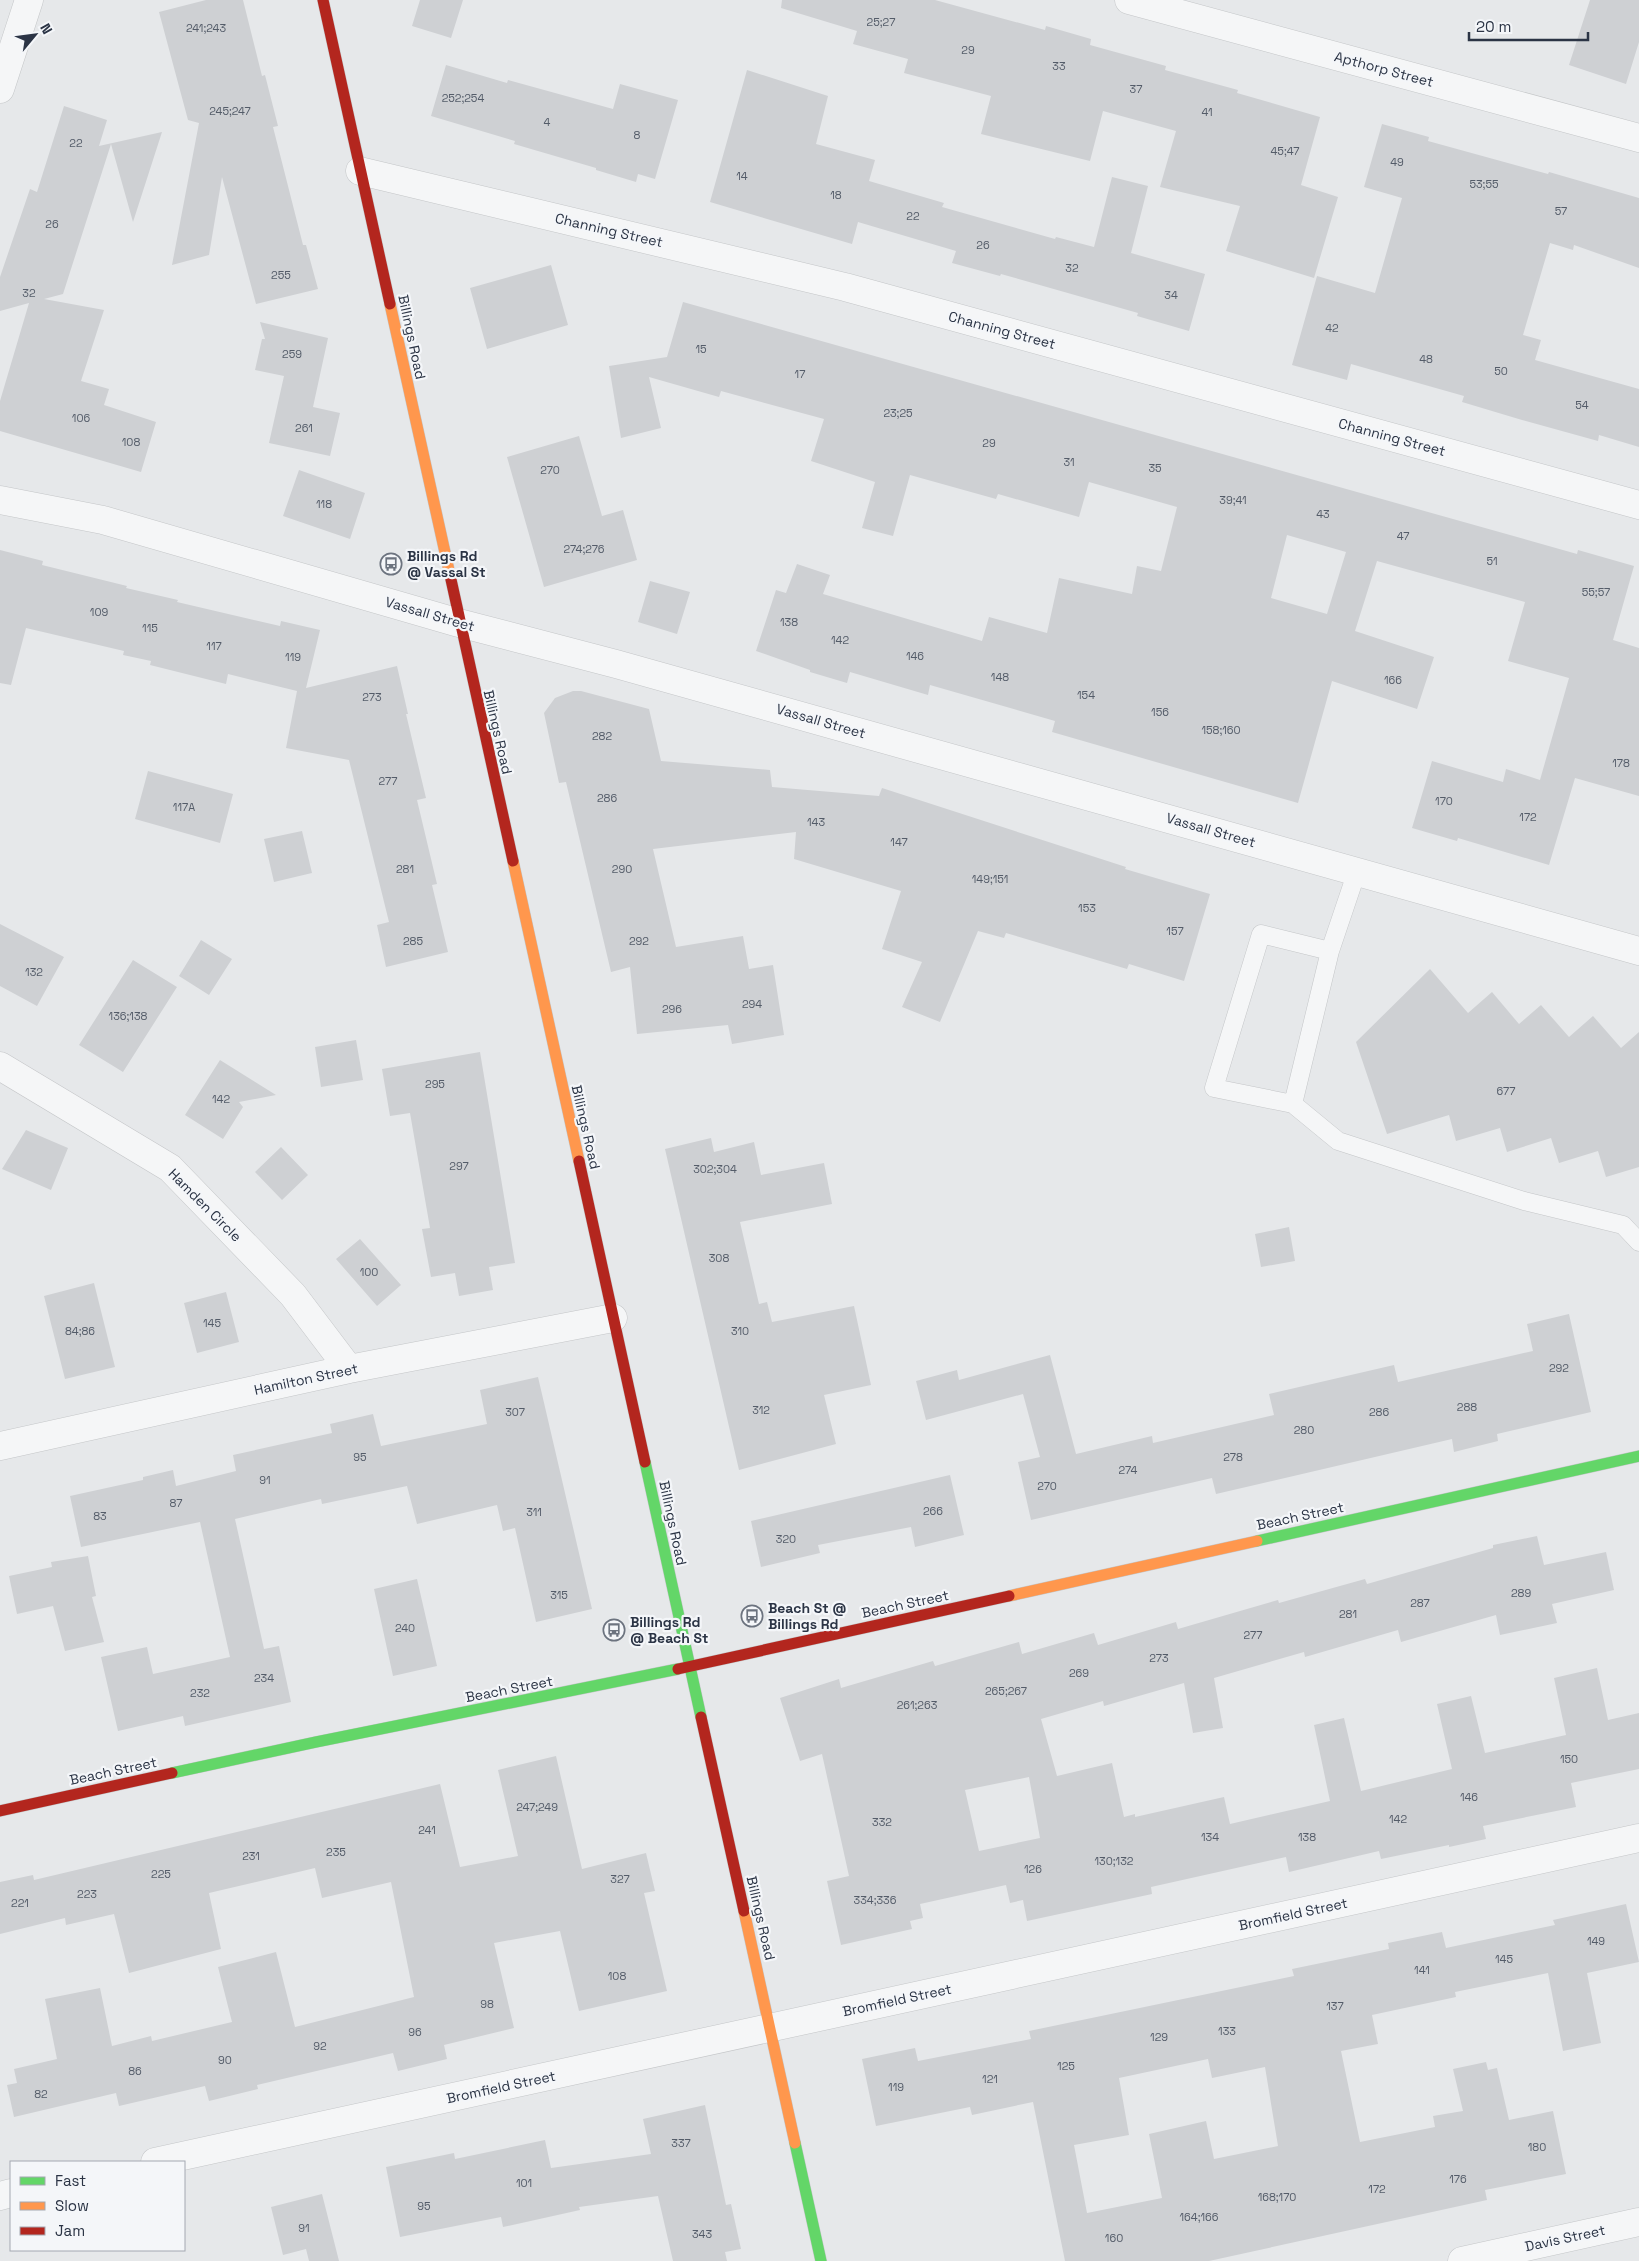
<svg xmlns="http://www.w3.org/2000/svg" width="1639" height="2261" font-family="'Space Grotesk',sans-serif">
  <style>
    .building { fill: #ced0d3; fill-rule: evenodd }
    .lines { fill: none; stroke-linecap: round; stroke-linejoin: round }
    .lane-casing { stroke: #c4c6c8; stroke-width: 19 }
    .street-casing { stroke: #c4c6c8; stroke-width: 29 }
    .fast-casing { stroke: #c4c6c8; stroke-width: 12 }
    .slow-casing { stroke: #c4c6c8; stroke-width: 12 }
    .jam-casing { stroke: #c4c6c8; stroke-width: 12 }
    .lane { stroke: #f5f6f7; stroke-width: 18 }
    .street { stroke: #f5f6f7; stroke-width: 28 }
    .fast { stroke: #63d668; stroke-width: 11 }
    .slow { stroke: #ff974d; stroke-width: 11 }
    .jam { stroke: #b3261e; stroke-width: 11 }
    .labels { text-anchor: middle; stroke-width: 4.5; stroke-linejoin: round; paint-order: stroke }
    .number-label { font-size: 11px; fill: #545c69 }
    .street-label { font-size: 14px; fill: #2b3445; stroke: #f4f6f9 }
    .poi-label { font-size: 14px; font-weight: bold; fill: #2b3445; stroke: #f4f6f9; text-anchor: start }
  </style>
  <rect width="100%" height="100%" fill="#e6e8ea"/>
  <path class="building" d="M 206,0 L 243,0 L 262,76 L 265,75 L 278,126 L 273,127 L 303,245 L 306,245 L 318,289 L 256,304 L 222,177 L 209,255 L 172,265 L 199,123 L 188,120 L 159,12 Z
    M 420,0 L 463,0 L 451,38 L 412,26 Z
    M 782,0 L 935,0 L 1045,30 L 1046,26 L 1091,39 L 1090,45 L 1166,66 L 1165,70 L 1238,90 L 1237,93 L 1320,117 L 1301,185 L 1338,197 L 1314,278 L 1226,251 L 1240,206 L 1160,187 L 1176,131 L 1103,111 L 1090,161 L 981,134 L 991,96 L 904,73 L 908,59 L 853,44 L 857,31 L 781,8 Z
    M 1590,0 L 1639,0 L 1639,42 L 1626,84 L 1569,65 Z
    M 446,65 L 507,83 L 508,80 L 613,109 L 620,84 L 678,100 L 655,179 L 638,174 L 636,182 L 596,170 L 596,168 L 514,144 L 515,141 L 431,116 Z
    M 747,70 L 828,96 L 816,144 L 875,160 L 869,181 L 944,203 L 942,207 L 1055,239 L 1056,237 L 1094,247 L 1112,177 L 1148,186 L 1131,253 L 1205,274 L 1189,331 L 1137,316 L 1138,313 L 1001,274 L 1000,276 L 952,263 L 956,251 L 858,222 L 852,244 L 710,202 Z
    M 64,106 L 107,120 L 99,146 L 162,132 L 133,222 L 111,144 L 63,294 L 44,299 L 104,310 L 81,381 L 109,389 L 104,405 L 156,422 L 141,472 L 0,431 L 0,401 L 29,303 L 0,311 L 0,277 L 30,189 L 37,192 Z
    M 1382,124 L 1429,137 L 1428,141 L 1548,174 L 1549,172 L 1639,198 L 1639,268 L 1574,245 L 1573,250 L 1550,243 L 1523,335 L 1541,340 L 1535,360 L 1639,389 L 1639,447 L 1599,435 L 1598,441 L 1522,420 L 1462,402 L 1464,396 L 1351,364 L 1347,380 L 1292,365 L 1317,276 L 1375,293 L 1402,198 L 1364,187 Z
    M 551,265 L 568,325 L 487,349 L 470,288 Z
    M 683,302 L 1577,554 L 1578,550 L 1634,566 L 1613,640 L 1639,648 L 1639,796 L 1575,778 L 1549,865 L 1458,838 L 1457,841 L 1412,828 L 1432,761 L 1503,782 L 1506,769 L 1540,780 L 1569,678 L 1508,661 L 1525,602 L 1377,561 L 1355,631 L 1434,657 L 1417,709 L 1332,681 L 1298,803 L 1052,732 L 1055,721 L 930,685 L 928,695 L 850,672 L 847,683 L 810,672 L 810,670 L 756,651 L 776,590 L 786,593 L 797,564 L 830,575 L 823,594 L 982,641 L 989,617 L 1047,633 L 1059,578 L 1132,594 L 1137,566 L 1161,571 L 1177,507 L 1089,482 L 1079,517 L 998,494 L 996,499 L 910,475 L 893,536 L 862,528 L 875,482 L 811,461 L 824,419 L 721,391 L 719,397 L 649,377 L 661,428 L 621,438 L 609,366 L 667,357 ZM 1287,535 L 1346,552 L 1327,614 L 1271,598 Z
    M 260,322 L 328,338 L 313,407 L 340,413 L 330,456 L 269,443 L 284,376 L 255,370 L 262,339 L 265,339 Z
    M 579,436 L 602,516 L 623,510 L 637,560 L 544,587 L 507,457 Z
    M 299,470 L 365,493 L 350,539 L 283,516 Z
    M 0,550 L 43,561 L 42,565 L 127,586 L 126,588 L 178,600 L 177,602 L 280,626 L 281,621 L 320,630 L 306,688 L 397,666 L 408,714 L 406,714 L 426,798 L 417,800 L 437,884 L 432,885 L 448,952 L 386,967 L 377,925 L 389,922 L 349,760 L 286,748 L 297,691 L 228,674 L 226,684 L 150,665 L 151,661 L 123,655 L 124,651 L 26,628 L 11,685 L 0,683 Z
    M 650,581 L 690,592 L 677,634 L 638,622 Z
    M 573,691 L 581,691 L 649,709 L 661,761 L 770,770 L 772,787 L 879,796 L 882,788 L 1126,867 L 1125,869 L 1210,894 L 1184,981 L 1129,964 L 1127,969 L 1006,933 L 1004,938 L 978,931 L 940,1022 L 902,1007 L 922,962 L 882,949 L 901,891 L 794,859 L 796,832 L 653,849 L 676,947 L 743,936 L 749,969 L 773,965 L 784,1035 L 732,1044 L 728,1025 L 637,1034 L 630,967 L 611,972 L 566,782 L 559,783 L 544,713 L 555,698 Z
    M 148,771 L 233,794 L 220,843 L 135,819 Z
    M 302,831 L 312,873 L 274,882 L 264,839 Z
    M 0,924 L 64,957 L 37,1006 L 0,986 Z
    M 201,940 L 232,959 L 209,995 L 179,976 Z
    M 133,960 L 177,987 L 123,1072 L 79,1045 Z
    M 1430,969 L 1468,1013 L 1492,992 L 1519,1024 L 1541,1005 L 1569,1037 L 1593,1016 L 1621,1048 L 1639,1032 L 1639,1167 L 1606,1177 L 1598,1151 L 1559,1163 L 1551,1138 L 1507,1152 L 1500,1128 L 1456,1141 L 1449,1115 L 1387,1134 L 1356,1042 Z
    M 356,1040 L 363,1080 L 321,1087 L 315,1047 Z
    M 480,1052 L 515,1263 L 489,1267 L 493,1290 L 459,1296 L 455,1273 L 431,1277 L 422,1229 L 430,1228 L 410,1113 L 390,1116 L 382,1069 Z
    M 220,1060 L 276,1095 L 239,1102 L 243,1107 L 223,1139 L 185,1115 Z
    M 26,1130 L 68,1148 L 51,1190 L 2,1169 Z
    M 711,1138 L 714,1152 L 754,1142 L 761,1175 L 824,1163 L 832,1204 L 740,1222 L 759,1304 L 767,1302 L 772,1322 L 854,1306 L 871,1385 L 824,1395 L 836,1444 L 739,1470 L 665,1149 Z
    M 281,1147 L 308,1175 L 282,1200 L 255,1172 Z
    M 1289,1227 L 1295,1261 L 1261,1267 L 1255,1234 Z
    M 360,1239 L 401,1285 L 377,1306 L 336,1259 Z
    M 94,1283 L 115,1367 L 65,1379 L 44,1296 Z
    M 226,1292 L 239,1342 L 197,1353 L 184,1303 Z
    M 1569,1314 L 1591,1412 L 1497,1434 L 1498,1441 L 1454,1452 L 1452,1439 L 1216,1494 L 1212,1478 L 1031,1520 L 1018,1462 L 1040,1457 L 1023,1394 L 926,1420 L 916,1381 L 957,1370 L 959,1380 L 1050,1355 L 1076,1454 L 1152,1436 L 1153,1443 L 1274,1415 L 1269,1394 L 1394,1365 L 1398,1382 L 1533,1351 L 1527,1324 Z
    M 538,1377 L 592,1609 L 536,1622 L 515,1528 L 503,1531 L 497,1505 L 417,1524 L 407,1486 L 322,1504 L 321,1499 L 235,1519 L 264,1649 L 279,1646 L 291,1702 L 185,1726 L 183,1716 L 118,1731 L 101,1657 L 147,1647 L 153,1674 L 230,1657 L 200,1522 L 81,1547 L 70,1496 L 143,1480 L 143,1477 L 173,1470 L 176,1486 L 236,1471 L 233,1455 L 332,1433 L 330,1424 L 373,1414 L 381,1446 L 487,1424 L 480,1390 Z
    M 950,1475 L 964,1535 L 915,1547 L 911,1527 L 818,1545 L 820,1553 L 761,1567 L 751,1521 Z
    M 1537,1536 L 1544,1565 L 1606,1552 L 1614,1590 L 1552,1604 L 1557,1623 L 1500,1635 L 1496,1615 L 1401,1642 L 1398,1630 L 1305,1657 L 1304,1652 L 1214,1678 L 1223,1728 L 1193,1733 L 1184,1683 L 1104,1706 L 1103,1701 L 1041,1719 L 1057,1776 L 1112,1763 L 1124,1817 L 1135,1814 L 1135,1817 L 1224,1797 L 1230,1824 L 1330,1801 L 1314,1725 L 1344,1718 L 1361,1791 L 1452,1769 L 1437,1704 L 1471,1696 L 1485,1753 L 1566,1735 L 1554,1678 L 1597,1668 L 1608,1720 L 1639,1713 L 1639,1769 L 1571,1783 L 1576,1807 L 1483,1826 L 1486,1839 L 1449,1847 L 1449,1845 L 1381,1859 L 1379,1851 L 1289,1872 L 1286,1857 L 1151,1887 L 1152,1894 L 1027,1921 L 1023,1900 L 1010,1903 L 1006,1885 L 920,1904 L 923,1918 L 910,1921 L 912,1929 L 841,1945 L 827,1881 L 849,1876 L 822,1754 L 800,1761 L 780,1698 L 839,1679 L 841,1688 L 933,1661 L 935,1666 L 1019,1642 L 1022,1654 L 1094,1633 L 1098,1645 L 1176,1622 L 1178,1629 L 1278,1600 L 1279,1603 L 1365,1579 L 1367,1584 L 1493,1548 L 1493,1545 ZM 1029,1777 L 1040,1838 L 979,1851 L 965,1790 Z
    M 88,1556 L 96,1596 L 92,1597 L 104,1642 L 65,1651 L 53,1606 L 17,1614 L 9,1576 L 52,1567 L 51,1562 Z
    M 417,1579 L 437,1666 L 393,1676 L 374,1589 Z
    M 556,1756 L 582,1869 L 646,1853 L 655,1891 L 644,1893 L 667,1991 L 579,2011 L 560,1931 L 494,1943 L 514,2028 L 444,2045 L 447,2059 L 398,2071 L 393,2053 L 257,2085 L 258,2089 L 209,2101 L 205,2086 L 119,2106 L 116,2093 L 14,2117 L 7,2085 L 17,2083 L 14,2069 L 57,2059 L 45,1999 L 100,1988 L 112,2046 L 151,2036 L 152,2041 L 232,2022 L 218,1967 L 276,1952 L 295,2027 L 414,1997 L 391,1882 L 322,1898 L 315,1868 L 209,1893 L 221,1949 L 129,1973 L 114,1914 L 66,1925 L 65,1918 L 0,1934 L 0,1882 L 33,1875 L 34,1880 L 440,1784 L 460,1867 L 518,1856 L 498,1770 Z
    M 1626,1904 L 1639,1962 L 1587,1973 L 1601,2043 L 1563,2051 L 1548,1973 L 1455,1992 L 1456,1997 L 1372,2015 L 1378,2044 L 1341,2051 L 1360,2142 L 1435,2127 L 1433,2116 L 1463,2111 L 1453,2069 L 1486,2062 L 1488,2070 L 1497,2068 L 1509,2120 L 1553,2111 L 1566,2174 L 1485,2190 L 1487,2200 L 1209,2261 L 1065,2261 L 1033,2102 L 972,2115 L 970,2107 L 876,2126 L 862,2059 L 915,2048 L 918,2061 L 1031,2039 L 1029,2031 L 1294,1976 L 1292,1969 L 1389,1949 L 1388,1943 L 1442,1932 L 1446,1948 L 1555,1925 L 1553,1920 ZM 1208,2059 L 1212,2078 L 1265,2067 L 1278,2146 L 1214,2159 L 1206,2121 L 1149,2134 L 1162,2198 L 1087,2213 L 1074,2145 L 1129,2135 L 1119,2078 Z
    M 705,2105 L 726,2205 L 731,2204 L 741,2249 L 725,2252 L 727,2261 L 673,2261 L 658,2196 L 579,2207 L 580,2210 L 503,2227 L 501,2217 L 400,2237 L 386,2167 L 454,2153 L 455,2159 L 545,2140 L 551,2168 L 651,2154 L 643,2119 Z
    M 322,2194 L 339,2261 L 309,2261 L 306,2249 L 283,2255 L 271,2207 Z"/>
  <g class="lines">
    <g class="lane-casing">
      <path id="lane" d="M 1357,871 L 1330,951 L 1293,1104 L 1338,1141 L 1524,1201 L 1623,1225 L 1639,1242
        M 1293,1104 L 1214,1088 L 1261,934 L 1330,951"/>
    </g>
    <g class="street-casing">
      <path id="street" d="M 1129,0 L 1639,138
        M 0,89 L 29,0
        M 360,171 L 845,287 L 1639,505
        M 0,500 L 103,520 L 459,623 L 616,664 L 1639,951
        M 0,1066 L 170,1168 L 293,1295 L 349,1369
        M 0,1446 L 349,1369 L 613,1318
        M 155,2162 L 1639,1838
        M 0,2196 L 11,2193
        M 1462,2261 L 1639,2222"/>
    </g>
    <g class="fast-casing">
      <path id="fast" d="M 645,1462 L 701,1717
        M 1257,1541 L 1639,1456
        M 172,1773 L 316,1742 L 678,1669
        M 795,2143 L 821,2261"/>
    </g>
    <g class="slow-casing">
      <path id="slow" d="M 390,304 L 450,575
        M 513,861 L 579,1161
        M 1009,1596 L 1257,1541
        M 744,1911 L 795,2143"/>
    </g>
    <g class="jam-casing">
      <path id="jam" d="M 323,0 L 390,304
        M 450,575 L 513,861
        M 579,1161 L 645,1462
        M 678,1669 L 1009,1596
        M 701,1717 L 744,1911
        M 0,1811 L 172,1773"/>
    </g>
    <use href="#lane" class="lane"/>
    <use href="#street" class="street"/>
    <use href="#fast" class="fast"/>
    <use href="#slow" class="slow"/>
    <use href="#jam" class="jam"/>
  </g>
  <defs>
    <g id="bus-ring" transform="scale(1.125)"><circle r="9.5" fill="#f4f6f9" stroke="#6c737f" stroke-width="1.5"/><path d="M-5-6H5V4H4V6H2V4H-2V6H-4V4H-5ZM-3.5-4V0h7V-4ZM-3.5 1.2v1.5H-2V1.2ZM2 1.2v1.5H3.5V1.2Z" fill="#6c737f"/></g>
  </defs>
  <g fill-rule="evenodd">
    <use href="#bus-ring" x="391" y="564"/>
    <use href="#bus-ring" x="752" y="1616"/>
    <use href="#bus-ring" x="614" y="1630"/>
  </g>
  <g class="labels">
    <g class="number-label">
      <text x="881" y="26">25;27</text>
      <text x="206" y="32">241;243</text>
      <text x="968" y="54">29</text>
      <text x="1059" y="70">33</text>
      <text x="1136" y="93">37</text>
      <text x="463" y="102">252;254</text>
      <text x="230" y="115">245;247</text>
      <text x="1207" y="116">41</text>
      <text x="547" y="126">4</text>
      <text x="637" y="139">8</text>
      <text x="76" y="147">22</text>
      <text x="1285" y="155">45;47</text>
      <text x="1397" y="166">49</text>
      <text x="742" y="180">14</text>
      <text x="1484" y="188">53;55</text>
      <text x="836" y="199">18</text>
      <text x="1561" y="215">57</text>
      <text x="913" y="220">22</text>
      <text x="52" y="228">26</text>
      <text x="983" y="249">26</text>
      <text x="1072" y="272">32</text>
      <text x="281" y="279">255</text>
      <text x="29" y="297">32</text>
      <text x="1171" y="299">34</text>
      <text x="1332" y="332">42</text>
      <text x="701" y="353">15</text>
      <text x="292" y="358">259</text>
      <text x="1426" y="363">48</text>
      <text x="1501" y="375">50</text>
      <text x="800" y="378">17</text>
      <text x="1582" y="409">54</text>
      <text x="898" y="417">23;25</text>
      <text x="81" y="422">106</text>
      <text x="304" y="432">261</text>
      <text x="131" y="446">108</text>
      <text x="989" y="447">29</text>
      <text x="1069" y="466">31</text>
      <text x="1155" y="472">35</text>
      <text x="550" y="474">270</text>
      <text x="1233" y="504">39;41</text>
      <text x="324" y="508">118</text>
      <text x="1323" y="518">43</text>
      <text x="1403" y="540">47</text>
      <text x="584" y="553">274;276</text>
      <text x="1492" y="565">51</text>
      <text x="1596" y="596">55;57</text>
      <text x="99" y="616">109</text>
      <text x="789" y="626">138</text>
      <text x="150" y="632">115</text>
      <text x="840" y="644">142</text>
      <text x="214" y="650">117</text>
      <text x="915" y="660">146</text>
      <text x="293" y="661">119</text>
      <text x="1000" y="681">148</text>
      <text x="1393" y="684">166</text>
      <text x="1086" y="699">154</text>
      <text x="372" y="701">273</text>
      <text x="1160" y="716">156</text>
      <text x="1221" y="734">158;160</text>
      <text x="602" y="740">282</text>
      <text x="1621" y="767">178</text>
      <text x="388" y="785">277</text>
      <text x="607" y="802">286</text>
      <text x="1444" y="805">170</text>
      <text x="184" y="811">117A</text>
      <text x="1528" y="821">172</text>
      <text x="816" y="826">143</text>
      <text x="899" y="846">147</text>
      <text x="405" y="873">281</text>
      <text x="622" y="873">290</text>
      <text x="990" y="883">149;151</text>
      <text x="1087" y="912">153</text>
      <text x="1175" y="935">157</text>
      <text x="413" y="945">285</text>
      <text x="639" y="945">292</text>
      <text x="34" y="976">132</text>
      <text x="752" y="1008">294</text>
      <text x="672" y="1013">296</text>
      <text x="128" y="1020">136;138</text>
      <text x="435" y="1088">295</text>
      <text x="1506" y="1095">677</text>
      <text x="221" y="1103">142</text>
      <text x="459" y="1170">297</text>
      <text x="715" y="1173">302;304</text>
      <text x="719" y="1262">308</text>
      <text x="369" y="1276">100</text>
      <text x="212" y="1327">145</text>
      <text x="80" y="1335">84;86</text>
      <text x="740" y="1335">310</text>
      <text x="1559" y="1372">292</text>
      <text x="1467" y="1411">288</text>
      <text x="761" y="1414">312</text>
      <text x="515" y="1416">307</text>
      <text x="1379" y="1416">286</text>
      <text x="1304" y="1434">280</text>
      <text x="360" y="1461">95</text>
      <text x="1233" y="1461">278</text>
      <text x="1128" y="1474">274</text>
      <text x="265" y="1484">91</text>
      <text x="1047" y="1490">270</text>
      <text x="176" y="1507">87</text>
      <text x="933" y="1515">266</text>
      <text x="534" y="1516">311</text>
      <text x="100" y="1520">83</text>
      <text x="786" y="1543">320</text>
      <text x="1521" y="1597">289</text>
      <text x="559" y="1599">315</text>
      <text x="1420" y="1607">287</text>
      <text x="1348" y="1618">281</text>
      <text x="405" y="1632">240</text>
      <text x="1253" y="1639">277</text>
      <text x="1159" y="1662">273</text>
      <text x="1079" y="1677">269</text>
      <text x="264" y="1682">234</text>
      <text x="1006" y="1695">265;267</text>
      <text x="200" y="1697">232</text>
      <text x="917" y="1709">261;263</text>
      <text x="1569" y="1763">150</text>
      <text x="1469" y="1801">146</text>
      <text x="537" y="1811">247;249</text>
      <text x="1398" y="1823">142</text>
      <text x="882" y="1826">332</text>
      <text x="427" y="1834">241</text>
      <text x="1210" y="1841">134</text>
      <text x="1307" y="1841">138</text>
      <text x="336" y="1856">235</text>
      <text x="251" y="1860">231</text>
      <text x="1114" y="1865">130;132</text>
      <text x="1033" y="1873">126</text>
      <text x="161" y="1878">225</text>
      <text x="620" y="1883">327</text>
      <text x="87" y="1898">223</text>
      <text x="875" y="1904">334;336</text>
      <text x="20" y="1907">221</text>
      <text x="1596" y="1945">149</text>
      <text x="1504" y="1963">145</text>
      <text x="1422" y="1974">141</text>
      <text x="617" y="1980">108</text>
      <text x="487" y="2008">98</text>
      <text x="1335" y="2010">137</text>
      <text x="1227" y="2035">133</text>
      <text x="415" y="2036">96</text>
      <text x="1159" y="2041">129</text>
      <text x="320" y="2050">92</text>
      <text x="225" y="2064">90</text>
      <text x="1066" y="2070">125</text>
      <text x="135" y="2075">86</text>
      <text x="990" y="2083">121</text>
      <text x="896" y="2091">119</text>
      <text x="41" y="2098">82</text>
      <text x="681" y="2147">337</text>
      <text x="1537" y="2151">180</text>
      <text x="1458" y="2183">176</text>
      <text x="524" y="2187">101</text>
      <text x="1377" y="2193">172</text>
      <text x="1277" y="2201">168;170</text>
      <text x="424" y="2210">95</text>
      <text x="1199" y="2221">164;166</text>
      <text x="304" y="2232">91</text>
      <text x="702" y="2238">343</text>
      <text x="1114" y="2242">160</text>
    </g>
    <g class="street-label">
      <text transform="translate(1384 69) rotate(15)" y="5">Apthorp Street</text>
      <text transform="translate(609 230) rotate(13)" y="5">Channing Street</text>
      <text transform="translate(1002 330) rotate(15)" y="5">Channing Street</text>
      <text transform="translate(412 337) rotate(78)" y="5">Billings Road</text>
      <text transform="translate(1392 437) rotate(15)" y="5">Channing Street</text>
      <text transform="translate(430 614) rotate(16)" y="5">Vassall Street</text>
      <text transform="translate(821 721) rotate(16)" y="5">Vassall Street</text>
      <text transform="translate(498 732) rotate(77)" y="5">Billings Road</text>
      <text transform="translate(1211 830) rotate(16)" y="5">Vassall Street</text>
      <text transform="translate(586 1127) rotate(77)" y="5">Billings Road</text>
      <text transform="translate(205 1205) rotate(45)" y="5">Hamden Circle</text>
      <text transform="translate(306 1379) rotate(-12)" y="5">Hamilton Street</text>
      <text transform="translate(1300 1516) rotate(-12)" y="5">Beach Street</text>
      <text transform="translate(673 1523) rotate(78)" y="5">Billings Road</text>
      <text transform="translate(905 1604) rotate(-12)" y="5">Beach Street</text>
      <text transform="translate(509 1689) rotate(-11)" y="5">Beach Street</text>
      <text transform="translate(113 1771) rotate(-12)" y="5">Beach Street</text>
      <text transform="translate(1293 1914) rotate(-12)" y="5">Bromfield Street</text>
      <text transform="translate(761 1918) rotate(77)" y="5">Billings Road</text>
      <text transform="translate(897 2000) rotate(-12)" y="5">Bromfield Street</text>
      <text transform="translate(501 2087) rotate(-12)" y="5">Bromfield Street</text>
      <text transform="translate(1565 2238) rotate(-12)" y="5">Davis Street</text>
    </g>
    <g class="poi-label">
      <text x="407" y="561">Billings Rd<tspan x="407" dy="16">@ Vassal St</tspan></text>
      <text x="768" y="1613">Beach St @<tspan x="768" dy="16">Billings Rd</tspan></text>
      <text x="630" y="1627">Billings Rd<tspan x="630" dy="16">@ Beach St</tspan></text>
    </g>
  </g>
  <rect x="10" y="2161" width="175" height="90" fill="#f4f6f9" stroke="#a4a8b1"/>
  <rect x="20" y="2177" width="25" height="8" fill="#63d668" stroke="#a4a8b1"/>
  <text x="55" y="2186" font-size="15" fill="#2b3445">Fast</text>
  <rect x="20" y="2202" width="25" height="8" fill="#ff974d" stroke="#a4a8b1"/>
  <text x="55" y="2211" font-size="15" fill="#2b3445">Slow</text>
  <rect x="20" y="2227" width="25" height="8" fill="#b3261e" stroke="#a4a8b1"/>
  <text x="55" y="2236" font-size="15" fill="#2b3445">Jam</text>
  <g transform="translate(35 35) rotate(61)" stroke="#f4f6f9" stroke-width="4" paint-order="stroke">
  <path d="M0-4L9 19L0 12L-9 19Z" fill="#2b3445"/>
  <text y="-8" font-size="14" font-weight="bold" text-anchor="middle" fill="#2b3445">N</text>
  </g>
  <path d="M1469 32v8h119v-8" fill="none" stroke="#2b3445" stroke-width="2.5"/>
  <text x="1476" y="32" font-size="15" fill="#2b3445" stroke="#f4f6f9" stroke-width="4" paint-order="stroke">20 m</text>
</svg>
